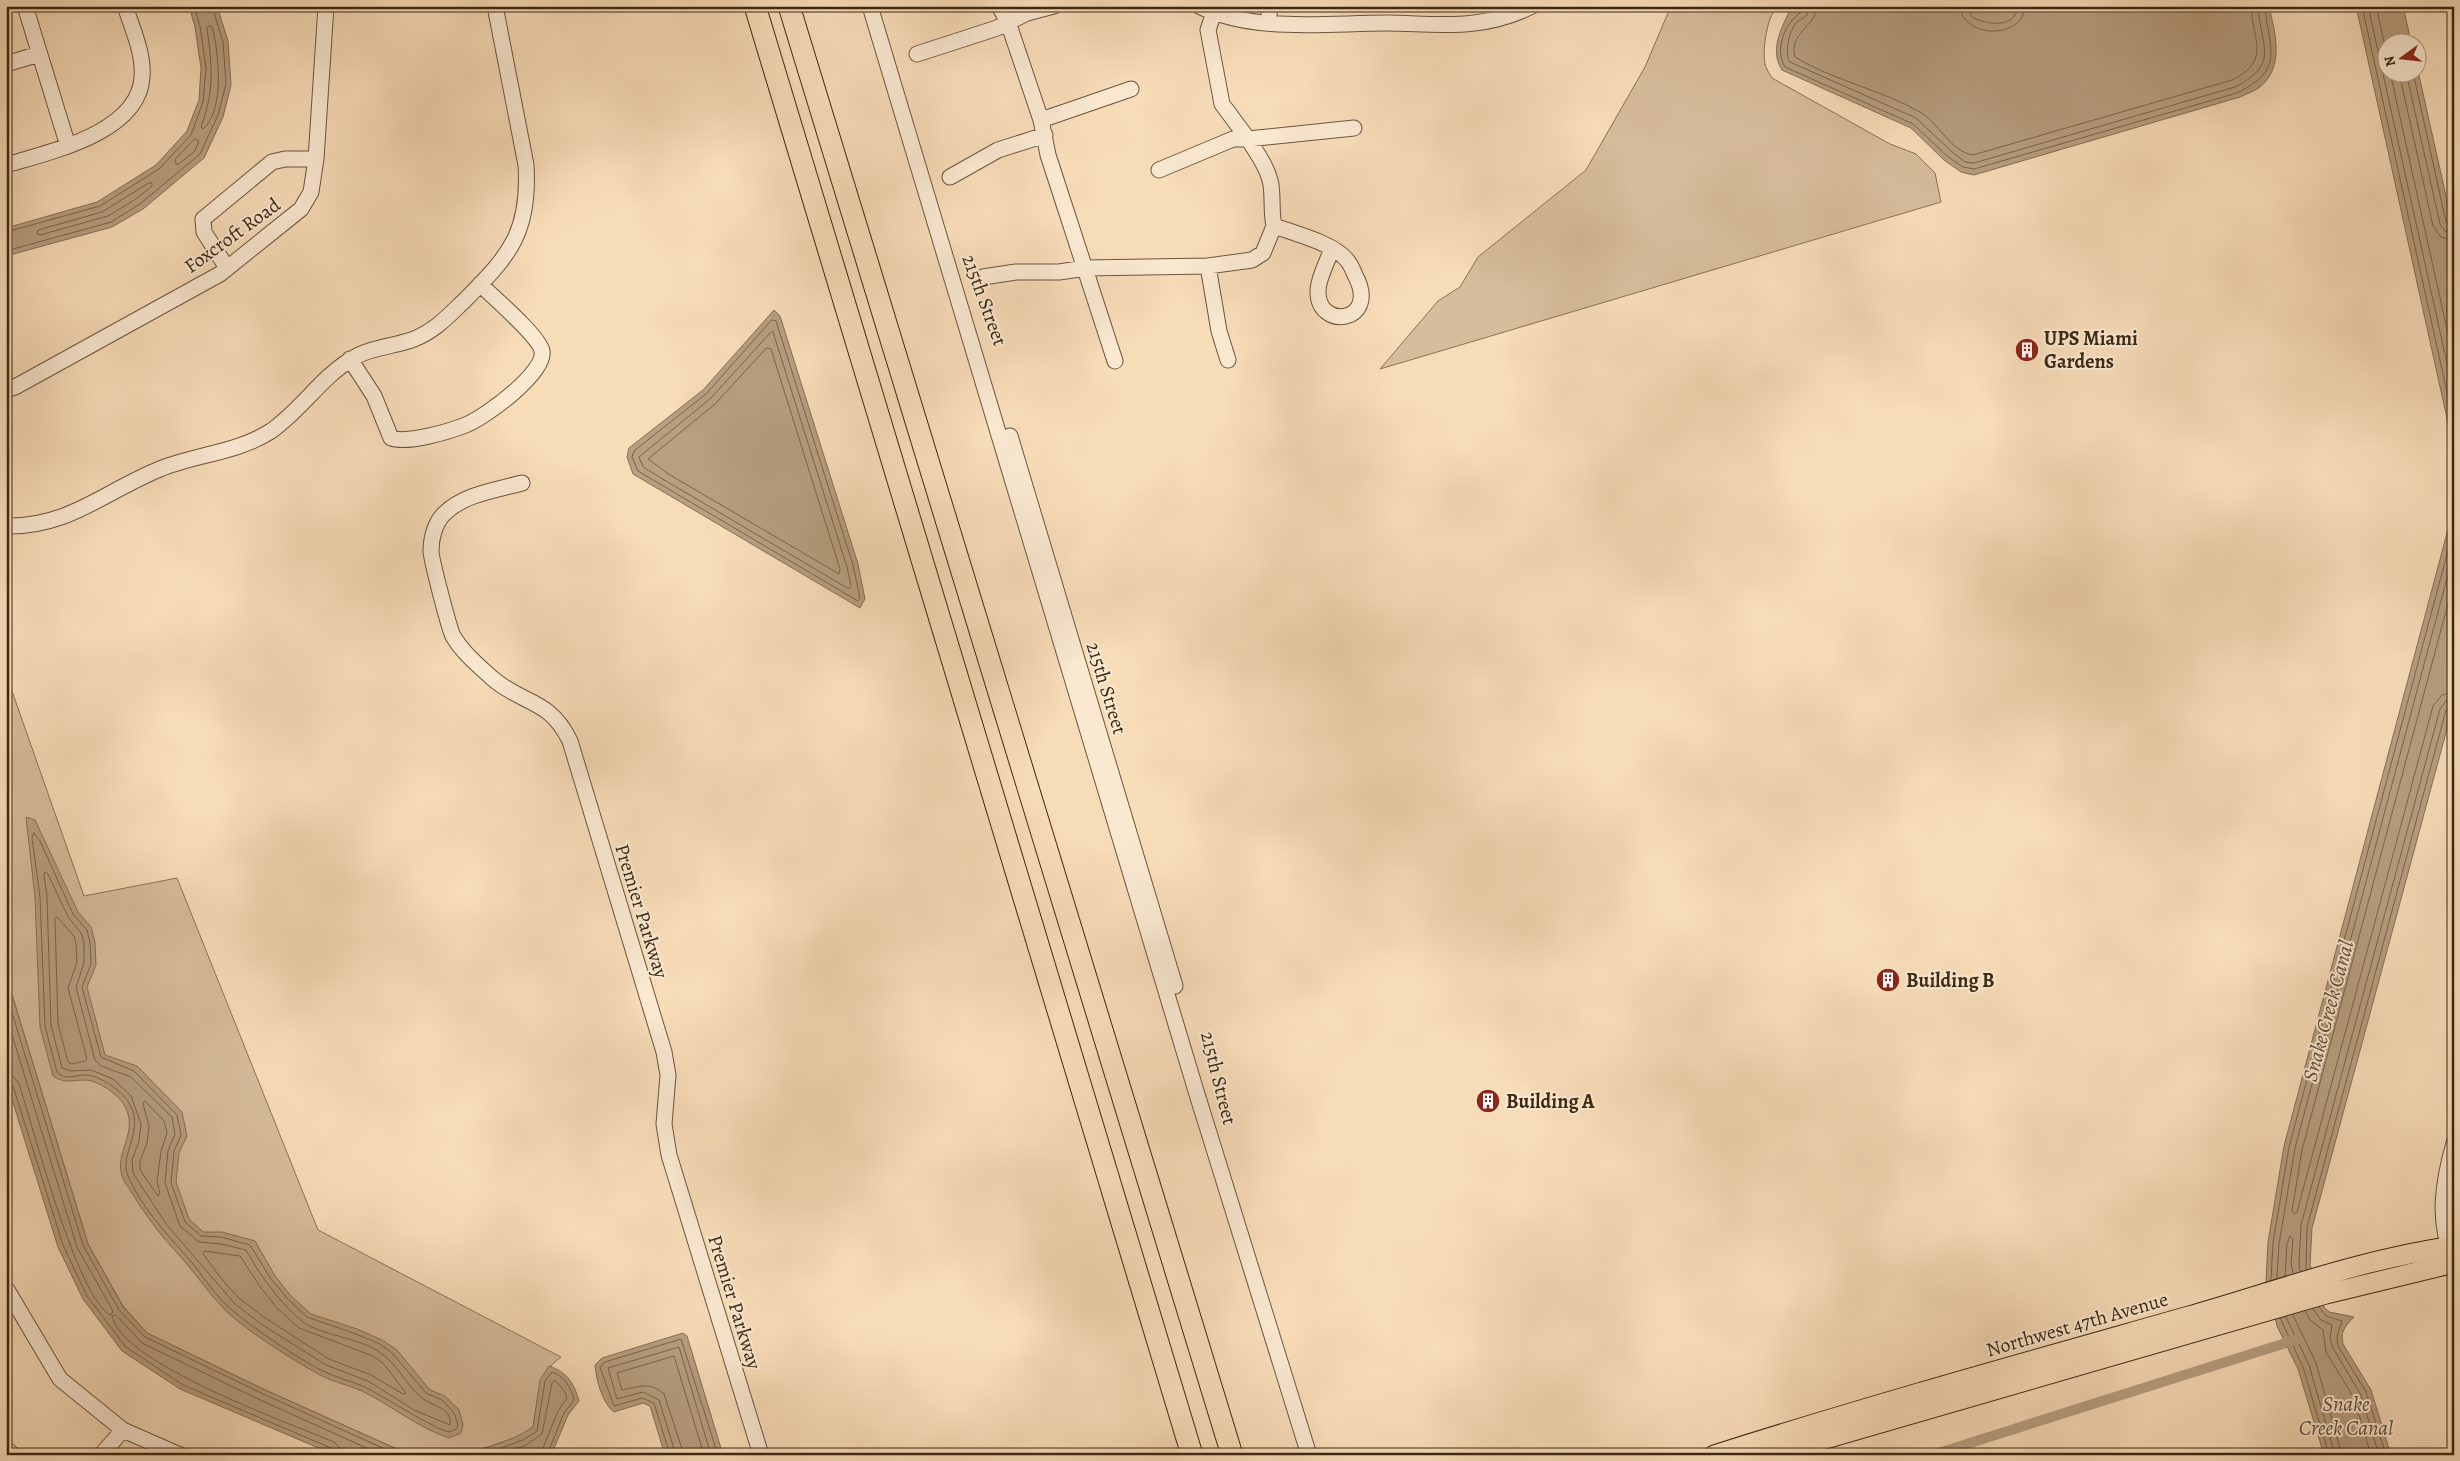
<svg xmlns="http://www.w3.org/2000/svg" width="2460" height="1461" font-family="Alegreya,serif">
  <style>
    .green { fill: #d7bd9c; stroke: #8a7257 }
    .water { fill: #b79f80; stroke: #866f54 }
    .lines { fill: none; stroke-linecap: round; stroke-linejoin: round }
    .shore { stroke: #7a6449; stroke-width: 1 }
    .canal { stroke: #b79f80; stroke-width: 10 }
    .minor-casing { stroke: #6b553c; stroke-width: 17 }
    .major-casing { stroke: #3c2812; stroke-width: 21 }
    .highway-casing { stroke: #3c2812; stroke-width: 23 }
    .minor { stroke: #fae8d1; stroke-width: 15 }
    .major { stroke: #f7dcb8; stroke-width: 19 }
    .highway { stroke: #f7dcb8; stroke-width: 21 }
    .labels { text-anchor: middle; stroke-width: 4; stroke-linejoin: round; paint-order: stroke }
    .street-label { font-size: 20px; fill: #3c2812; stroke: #fae8d1 }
    .poi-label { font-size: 20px; font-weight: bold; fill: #3c2812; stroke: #fae8d1; text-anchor: start }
    .water-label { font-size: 21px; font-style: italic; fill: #614c33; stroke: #fae8d1 }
  </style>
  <rect width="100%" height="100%" fill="#f7dcb8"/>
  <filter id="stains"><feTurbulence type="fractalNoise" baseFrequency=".004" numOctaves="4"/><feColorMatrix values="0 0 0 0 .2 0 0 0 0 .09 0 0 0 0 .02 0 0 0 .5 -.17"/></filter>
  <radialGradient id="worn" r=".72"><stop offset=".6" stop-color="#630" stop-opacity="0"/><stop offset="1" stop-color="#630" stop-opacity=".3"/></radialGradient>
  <path class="green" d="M 1671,6 L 1777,6 C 1767,18 1762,49 1765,64 C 1766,69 1770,74 1772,78 L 1890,144 L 1916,154 L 1935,173 L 1941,202 L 1380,369 L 1438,301 L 1460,287 L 1478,257 L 1586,170 L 1645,67 Z
    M 6,674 L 84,896 L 177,878 L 318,1230 L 561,1357 C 535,1376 539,1398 533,1427 L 522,1435 L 477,1451 L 424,1455 L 399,1450 L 263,1389 L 147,1333 L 123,1306 L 88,1244 L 6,975 Z"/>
  <path class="water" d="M 189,6 L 217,6 L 228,41 L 231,85 L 223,117 L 204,158 L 143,209 L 112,227 L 6,256 L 6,228 L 97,202 L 156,165 L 187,131 L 199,100 L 201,68 L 195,27 Z
    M 1839,6 L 1973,6 C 1986,11 1997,16 2009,6 L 2269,6 C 2275,33 2285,66 2260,87 C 2255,91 2246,94 2240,97 L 1974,175 L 1961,172 L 1944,160 L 1911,128 L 1782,70 C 1770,51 1780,31 1789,12 L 1800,8 Z
    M 2356,6 L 2403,6 L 2411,42 L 2388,42 L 2388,72 L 2418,72 L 2418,71 L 2454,232 L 2454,464 L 2450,432 Z
    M 774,310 L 780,316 L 858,564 L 865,599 L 860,608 L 633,474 L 627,457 L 629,448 L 703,390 Z
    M 2454,498 L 2454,703 L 2312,1228 L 2310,1265 L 2324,1307 L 2329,1312 L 2354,1317 C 2345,1326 2340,1332 2343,1344 L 2371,1390 L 2391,1455 L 2324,1455 L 2298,1369 L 2277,1326 L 2266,1281 L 2268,1242 L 2284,1146 L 2451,518 Z
    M 26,817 L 35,820 L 78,912 L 91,927 L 95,942 L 96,965 L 87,987 L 105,1055 L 137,1066 L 182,1112 L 187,1136 L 179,1153 L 176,1182 L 189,1219 L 203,1232 L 222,1232 L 255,1241 L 275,1276 L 291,1296 L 311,1314 L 357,1329 L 382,1340 L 397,1350 L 430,1390 L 445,1396 L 459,1410 L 463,1425 L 461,1433 L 449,1438 C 417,1427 392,1406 362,1391 C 349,1385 333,1382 320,1375 C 293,1360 248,1332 226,1311 C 209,1294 196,1274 180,1256 C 161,1236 146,1216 132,1193 C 129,1188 124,1182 122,1176 C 114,1151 141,1131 123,1103 C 116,1093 97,1080 85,1080 C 72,1080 65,1084 53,1076 L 40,1027 L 35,897 Z
    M 6,975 L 88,1244 L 123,1307 L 147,1333 L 263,1389 L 399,1450 L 424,1455 L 335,1455 L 180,1389 L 122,1351 L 83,1299 L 58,1247 L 6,1080 Z
    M 683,1333 L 687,1336 L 723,1455 L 665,1455 L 650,1406 L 643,1403 L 614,1412 C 602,1403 596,1379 595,1365 L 602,1358 Z
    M 549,1366 C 567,1372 574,1383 579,1401 L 568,1415 L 552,1453 L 548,1455 L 447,1455 C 477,1451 508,1444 533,1427 L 540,1380 Z"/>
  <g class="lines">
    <path class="shore" d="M 1804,6 L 1802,12 C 1785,21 1774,50 1785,67 L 1913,124 L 1947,156 L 1963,167 L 1974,169 L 2237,93 C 2287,68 2268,49 2265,6
      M 1810,6 L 1807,15 C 1804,18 1800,19 1797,22 C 1789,30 1784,53 1790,62 L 1916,118 L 1951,151 L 1965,162 L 1974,163 L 2235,87 C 2281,64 2260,45 2258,6
      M 1817,6 C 1817,26 1788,33 1795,57 C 1832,80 1882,90 1920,112 C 1938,122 1951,152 1973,155 L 2232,80 C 2272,60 2252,40 2251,6
      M 1960,6 C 1962,39 2024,40 2025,6
      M 1968,6 L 1972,17 C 1986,25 2016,29 2018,6
      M 2362,6 L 2454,424
      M 2368,6 L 2454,395
      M 2376,6 L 2388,60
      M 209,26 L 212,27 C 219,52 225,111 203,129 L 201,127 C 215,88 212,68 207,28 Z
      M 2390,72 L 2454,361
      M 2399,72 L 2433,226 L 2441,237 L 2454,241
      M 2406,72 L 2440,224 L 2445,231 L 2454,233
      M 2413,72 L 2446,222 L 2454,227
      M 195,139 L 199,141 L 195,151 L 179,164 L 176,164 L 175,160 Z
      M 149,183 L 152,183 L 152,186 L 136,199 L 108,216 L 40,235 L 37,234 L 38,230 L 102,212 Z
      M 6,232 L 100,206 L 159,169 L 191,135 L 203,102 L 206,68 L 200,26 L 194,6
      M 6,251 L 111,222 L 140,204 L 200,154 L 218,115 L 226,84 L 223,42 L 212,6
      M 772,320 L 776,321 L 853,565 L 860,598 L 858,601 L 638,471 L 632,457 L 634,451 L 706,394 Z
      M 773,332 L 847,567 L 851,586 L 849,589 L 666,481 L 643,467 L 639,457 L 711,398 L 770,333 Z
      M 767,348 L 771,349 L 840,569 L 839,574 L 670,475 L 648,459 L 715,404 Z
      M 2454,581 L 2302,1150 L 2292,1211 L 2294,1214 L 2297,1212 L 2433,706 L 2442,695 L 2454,692
      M 34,833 L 40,841 L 73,914 L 87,930 L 90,943 L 91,964 L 82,987 L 101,1057 L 134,1071 L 177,1115 L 181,1135 L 174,1151 L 171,1183 L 185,1222 L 201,1236 L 221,1237 L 250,1245 L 271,1279 L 288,1299 L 307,1317 L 356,1334 L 380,1344 L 393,1354 L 426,1393 L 442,1400 L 454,1413 L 458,1425 L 456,1429 L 449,1432 L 438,1428 C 413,1416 390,1400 365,1387 C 352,1381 336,1378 323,1371 C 295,1357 256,1330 232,1310 C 214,1295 203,1275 188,1258 C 166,1233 141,1207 128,1176 C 118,1153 148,1130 127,1100 C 119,1089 99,1075 85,1075 C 75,1075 66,1081 57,1072 L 45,1026 L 40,897 L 32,838 Z
      M 45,872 L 48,874 L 68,917 L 81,933 L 84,943 L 84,963 L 76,987 L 95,1060 L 101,1066 L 131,1077 L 172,1117 L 175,1134 L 168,1151 L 165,1183 L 180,1226 L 199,1242 L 221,1244 L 246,1250 C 261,1277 279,1302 303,1322 C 318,1334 358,1338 378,1351 C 397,1363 405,1384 422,1398 C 432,1406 453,1408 450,1425 L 414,1410 L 368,1381 L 326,1365 L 261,1324 L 235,1304 L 166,1224 L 133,1173 L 132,1160 L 139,1141 L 141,1124 L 131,1096 L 113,1079 L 91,1070 L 71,1071 L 62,1068 L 51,1025 L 47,897 L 44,875 Z
      M 57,917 L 74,936 L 76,944 L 77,962 L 68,988 L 87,1059 L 85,1061 L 72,1064 L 68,1062 L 58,1024 L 55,920 Z
      M 6,993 L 83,1245 L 119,1310 L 145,1337 L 261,1393 L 398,1455
      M 6,1015 L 77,1247 L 113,1311 L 111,1315 C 78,1302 32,1123 19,1084 L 14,1077 L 6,1076
      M 6,1082 L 13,1086 L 63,1245 L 87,1296 L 126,1347 L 183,1385 L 331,1448 L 335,1455
      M 145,1101 L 164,1121 L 167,1133 L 161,1151 L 157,1182 L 160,1193 L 158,1196 L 140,1170 L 140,1161 L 147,1143 L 149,1126 L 143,1104 Z
      M 205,1251 L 240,1256 L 261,1288 L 278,1309 L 299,1328 L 373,1356 L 384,1364 L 406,1393 L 403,1394 L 371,1375 L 329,1359 L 265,1318 L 240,1299 L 224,1282 L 203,1254 Z
      M 2306,1270 L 2307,1227 L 2446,710 L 2454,706
      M 2300,1271 L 2299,1264 L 2301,1225 L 2440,709 L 2446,701 L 2454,700
      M 2285,1276 L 2287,1244 L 2290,1236 L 2293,1239 L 2291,1264 L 2293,1273
      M 2277,1278 L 2279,1244 L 2295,1148 L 2454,552
      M 2271,1280 L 2273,1243 L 2289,1147 L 2454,528
      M 2319,1307 L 2326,1316 L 2342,1321 L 2337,1336 L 2338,1346 L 2366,1392 L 2386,1455
      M 2313,1309 L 2321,1320 L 2332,1325 L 2330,1338 L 2333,1348 L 2361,1395 L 2379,1455
      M 2305,1311 L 2310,1320 L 2323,1330 L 2326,1352 L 2354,1398 L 2371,1455
      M 2293,1315 L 2316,1363 L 2342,1455
      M 2286,1317 L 2309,1365 L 2335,1455
      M 2280,1318 L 2303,1367 L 2329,1455
      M 341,1455 L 339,1447 L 334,1442 C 289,1423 121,1363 112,1316 L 116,1315 L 142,1343 L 258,1399 L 382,1455
      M 482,1455 L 523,1440 L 537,1431 L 545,1381 L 552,1372 C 564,1376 571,1387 574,1400 L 564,1413 L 547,1455
      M 500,1455 L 526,1445 L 542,1434 L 552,1383 L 555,1380 L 565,1392 L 567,1398 L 558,1411 L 540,1455
      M 670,1455 L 654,1403 L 642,1398 L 614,1406 L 600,1367 L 605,1362 L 681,1339 L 718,1455
      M 676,1455 L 659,1400 L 643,1392 L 617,1399 L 608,1368 L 679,1347 L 711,1455
      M 684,1455 L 664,1394 C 650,1381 638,1387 622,1390 L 617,1373 L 674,1356 L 704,1455"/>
    <path class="canal" d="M 1932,1455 L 2298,1339"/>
    <g class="minor-casing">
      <path id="minor" d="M 25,6 L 68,146
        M 870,6 L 1196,1091 L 1309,1455
        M 999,6 L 1008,22 L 1041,120 L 1048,155 L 1115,361
        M 1199,6 C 1255,33 1326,23 1387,23 C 1415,23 1445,27 1474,23 C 1494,21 1514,15 1532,6
        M 1216,6 L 1208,30 L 1222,104 L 1248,139 L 1354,128
        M 1268,23 L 1270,6
        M 917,54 L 997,28 L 1027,13 L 1054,6
        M 6,64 L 39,54
        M 1041,120 L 1131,89
        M 6,165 C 49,152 139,133 142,77 C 144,53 132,28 125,6
        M 1159,170 L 1233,139 L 1248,139 C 1257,153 1268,168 1271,185 C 1273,199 1271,212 1274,226 C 1294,233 1332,243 1346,259 C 1350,263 1353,270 1355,275 C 1381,323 1317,331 1318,291 C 1318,278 1328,261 1332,248
        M 950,177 L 998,150 L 1045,135
        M 1208,266 L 1219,331 L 1228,360
        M 227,268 L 204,232 L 203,219 L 272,162 L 285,159 L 316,159
        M 983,277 L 1016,272 L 1059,272 L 1086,268 L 1208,266 L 1252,260 L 1263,253 L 1274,226
        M 350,359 L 374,396 L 391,438 C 408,444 451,431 468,424 C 486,416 546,373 542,351 C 539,336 493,297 480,284
        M 6,390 L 15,387 L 220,274 L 301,209 L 311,192 L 316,159 L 326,6
        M 1010,436 L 1175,986
        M 522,483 C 497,490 464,494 445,513 C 435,522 431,538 431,551 C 431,559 449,628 453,636 C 462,652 479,666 492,678 C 523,705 549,698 570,741 L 664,1052 L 668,1075 L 664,1124 L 669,1155 L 761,1455
        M 6,526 C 70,527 105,491 160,469 C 197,454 237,453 271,431 C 300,411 320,379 350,360 C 369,347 393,347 414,339 C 435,331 449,315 465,300 C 510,255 530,232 526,165 L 495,6
        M 2453,1256 C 2436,1221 2444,1178 2454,1143
        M 6,1288 L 60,1379 L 123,1430 L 180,1455
        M 6,1449 L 13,1455
        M 101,1455 L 123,1430"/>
    </g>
    <g class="major-casing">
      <path id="major" d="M 1714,1455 C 1871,1405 2030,1361 2189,1316 C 2276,1291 2363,1259 2454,1246
        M 1770,1455 L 2326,1294 L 2454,1263"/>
    </g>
    <g class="highway-casing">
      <path id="highway" d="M 755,6 L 1192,1455
        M 789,6 L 1232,1455"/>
    </g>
    <use href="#minor" class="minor"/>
    <use href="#major" class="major"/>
    <use href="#highway" class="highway"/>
  </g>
  <defs>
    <g id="building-disc" transform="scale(1.25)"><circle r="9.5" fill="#8f2418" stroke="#fae8d1"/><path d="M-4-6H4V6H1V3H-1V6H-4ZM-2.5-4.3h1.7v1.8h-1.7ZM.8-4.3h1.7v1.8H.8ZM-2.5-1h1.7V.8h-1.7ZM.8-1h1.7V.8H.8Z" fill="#fff"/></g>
  </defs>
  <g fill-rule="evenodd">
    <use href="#building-disc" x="2027" y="350"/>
    <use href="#building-disc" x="1888" y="980"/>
    <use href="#building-disc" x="1488" y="1101"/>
  </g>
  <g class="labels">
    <g class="street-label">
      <text transform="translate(232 235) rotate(-36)" y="7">Foxcroft Road</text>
      <text transform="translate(985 300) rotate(70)" y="7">215th Street</text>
      <text transform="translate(1107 688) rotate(73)" y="7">215th Street</text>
      <text transform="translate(642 911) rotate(73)" y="7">Premier Parkway</text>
      <text transform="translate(1219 1078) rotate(76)" y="7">215th Street</text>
      <text transform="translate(735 1302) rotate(73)" y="7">Premier Parkway</text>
      <text transform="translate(2077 1324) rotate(-16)" y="7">Northwest 47th Avenue</text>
    </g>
    <g class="poi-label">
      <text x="2044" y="345">UPS Miami<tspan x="2044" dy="23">Gardens</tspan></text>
      <text x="1906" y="987">Building B</text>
      <text x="1506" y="1108">Building A</text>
    </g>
    <g class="water-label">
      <text transform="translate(2328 1011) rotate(-75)" y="7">Snake Creek Canal</text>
      <text x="2346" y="1411">Snake<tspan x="2346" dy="24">Creek Canal</tspan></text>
    </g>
  </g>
  <rect width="2460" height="1461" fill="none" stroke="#f7dcb8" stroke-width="25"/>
  <rect x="8" y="8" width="2445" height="1446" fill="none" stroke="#3c2812" stroke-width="2.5"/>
  <rect x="12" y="12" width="2435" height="1436" fill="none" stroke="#3c2812"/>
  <g transform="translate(2402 58) rotate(255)"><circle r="24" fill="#fae8d1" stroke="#ae9b85"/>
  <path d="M0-4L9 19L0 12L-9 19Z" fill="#8f2418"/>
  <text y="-8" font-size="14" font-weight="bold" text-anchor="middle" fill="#3c2812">N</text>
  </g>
  <rect width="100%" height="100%" filter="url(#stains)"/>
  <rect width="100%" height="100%" fill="url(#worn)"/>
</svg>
